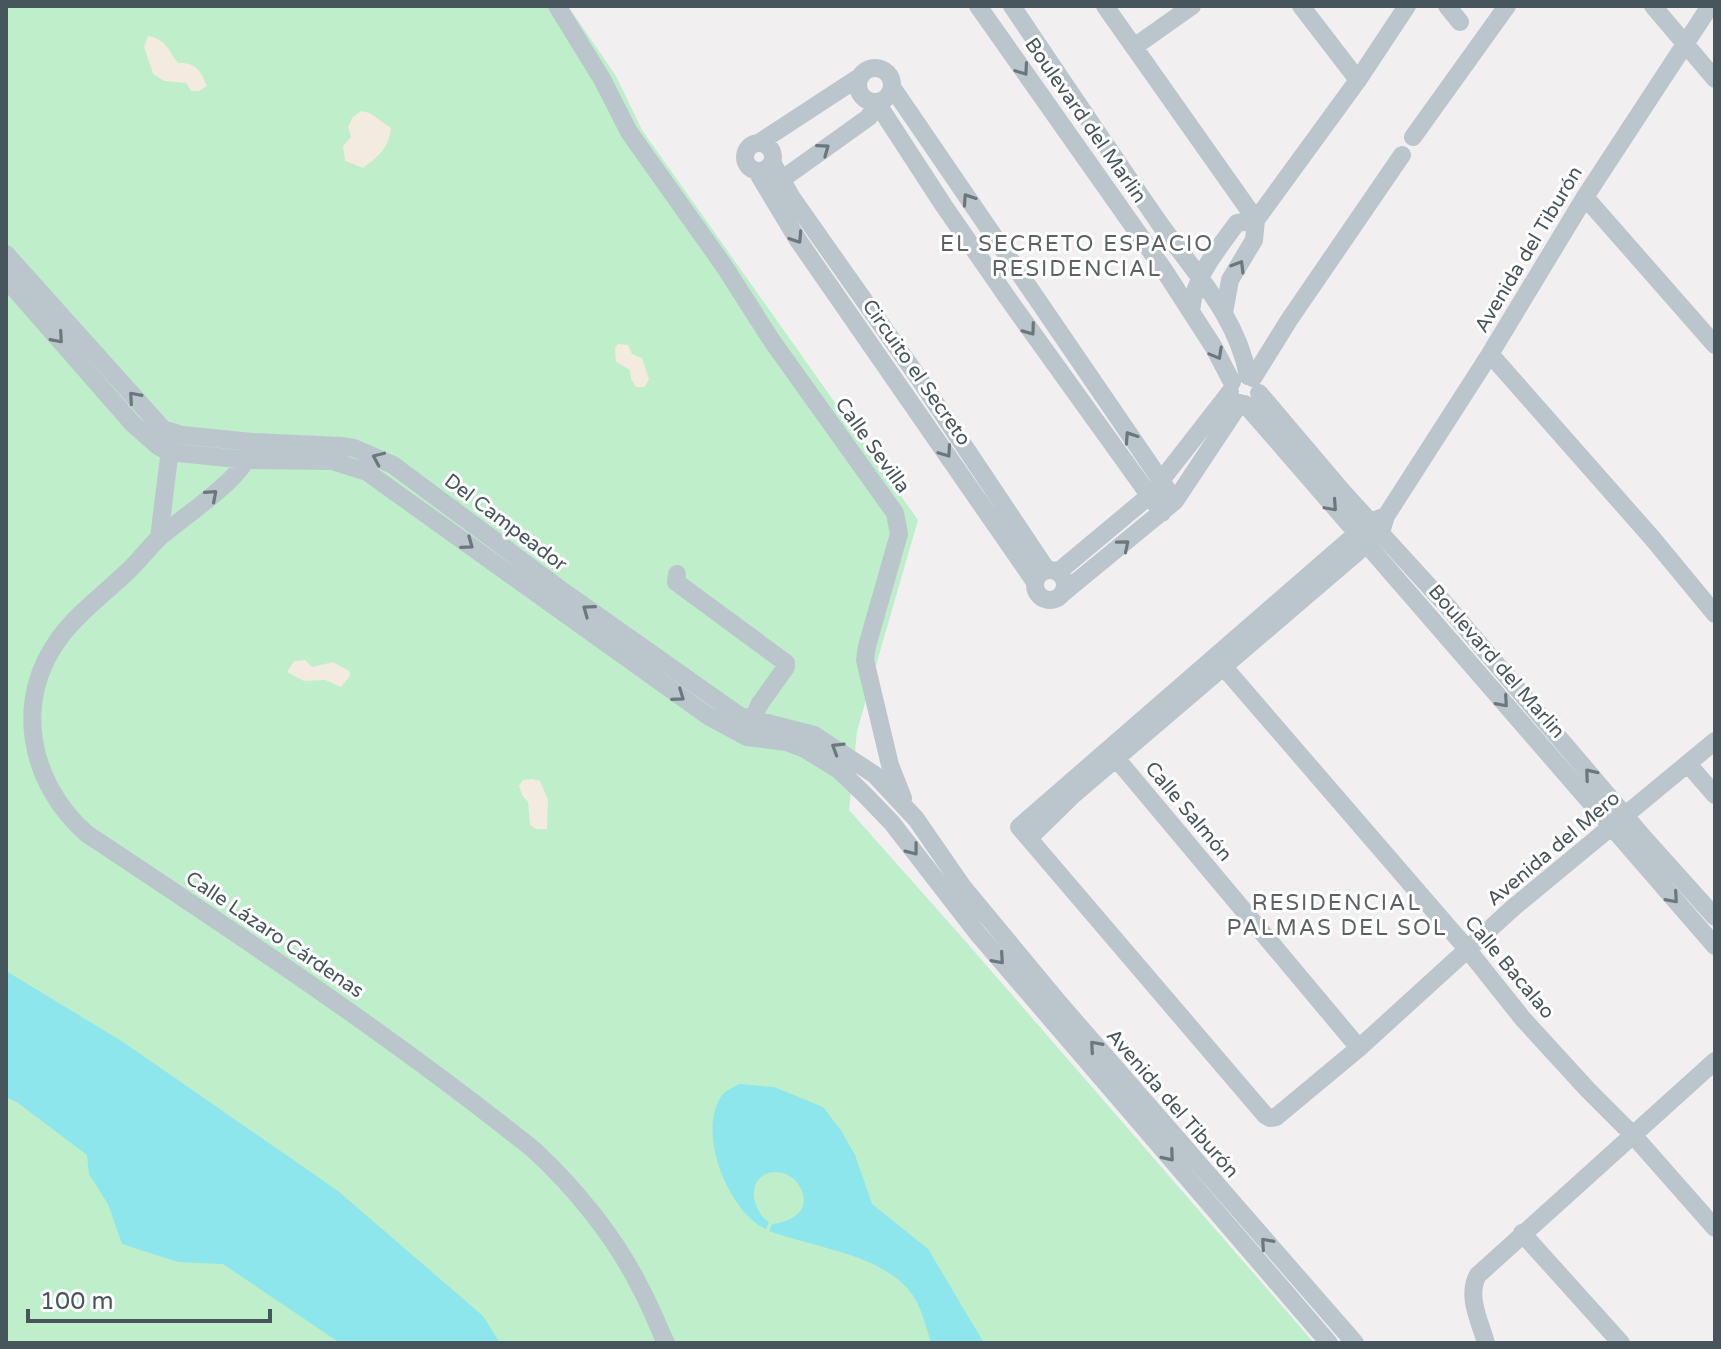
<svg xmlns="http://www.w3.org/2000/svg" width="1721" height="1349" font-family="'Varela Round',sans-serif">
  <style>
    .green { fill: #beeeca }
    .sand { fill: #f3eae0 }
    .water { fill: #8ce6eb }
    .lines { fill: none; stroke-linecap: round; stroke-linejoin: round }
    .minor { stroke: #bbc6cc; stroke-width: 18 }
    .oneway { stroke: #6a787e }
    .labels { text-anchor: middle; stroke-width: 6; stroke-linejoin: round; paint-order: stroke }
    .street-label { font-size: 20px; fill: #47565c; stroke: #fff }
    .neighbourhood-label { font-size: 22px; letter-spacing: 2px; fill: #5c6164; stroke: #fff }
  </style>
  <rect width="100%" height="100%" fill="#f2eff0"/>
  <path class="green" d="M 6,6 L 568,6 L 616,76 L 642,130 L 918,520 L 857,731 L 849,810 L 967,943 L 1314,1343 L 6,1343 Z"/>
  <path class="sand" d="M 148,36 C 167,40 167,49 178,63 C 196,62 201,71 207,86 L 199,91 L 191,91 L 186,83 L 164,81 L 153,74 L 144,47 Z
    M 361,111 L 370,113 L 391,128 C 389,148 378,157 363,168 L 345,161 L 343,146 L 351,137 L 348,127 L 352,118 Z
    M 618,344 L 628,345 L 632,354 L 642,358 L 649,379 L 645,387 L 636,387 L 631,379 L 630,370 L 616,362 L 615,348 Z
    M 305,660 L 312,667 L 333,662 L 349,671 L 350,676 L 341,687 L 325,680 L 304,681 L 287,672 L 294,661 Z
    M 532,779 L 540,781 L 548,800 L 547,829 L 536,829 L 530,825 L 528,802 L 522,795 L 519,786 L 523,780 Z"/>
  <path class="water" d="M 6,971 L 123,1042 L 338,1191 L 483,1316 L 500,1343 L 340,1343 L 223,1264 L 178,1262 L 122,1244 L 108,1204 L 89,1174 L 87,1155 L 18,1103 L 6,1097 Z
    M 739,1084 L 774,1087 L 823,1107 L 840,1129 L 855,1155 L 872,1204 L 928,1249 L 984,1343 L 931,1343 C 927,1329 923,1315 917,1302 C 892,1255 815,1248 769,1231 L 772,1224 C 790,1222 812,1211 801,1189 C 795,1174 772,1165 759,1179 C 748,1190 756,1215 769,1222 L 766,1229 C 728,1212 695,1129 723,1094 C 727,1090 734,1087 739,1084 Z"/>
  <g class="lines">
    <path class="minor" d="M 557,6 L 602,79 L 629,132 L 724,266 L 772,341 L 895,513 L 899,534 L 867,646 L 865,660 L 890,765 L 903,798
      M 978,6 L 1162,267 L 1213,346 L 1232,382
      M 1012,6 C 1061,79 1110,152 1160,224 C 1194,272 1237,316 1248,376
      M 1105,6 L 1256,220
      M 1301,6 L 1358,80
      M 1447,6 L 1460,22
      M 1653,6 L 1715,79
      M 1134,47 L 1192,6
      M858 85a17 17 0 1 1 34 0a17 17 0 1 1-34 0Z
      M 892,87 L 1175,501
      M 877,103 L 944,206 L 1009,300 L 1162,513
      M 1413,137 L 1507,6
      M 760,142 L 861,76
      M745 157a14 14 0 1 1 28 0a14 14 0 1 1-28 0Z
      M 772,162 L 792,198 L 918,377 L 1047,570
      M 757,172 L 798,240 L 1035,582
      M 772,184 L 781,180 L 869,117 L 875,103
      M 1585,197 L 1715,345
      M 6,254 L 163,429 L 182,435 L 252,442 L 341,446 L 354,448 L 393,465 L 560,589 L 740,716 L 814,735 L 875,775 L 916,819 L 963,887 L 1059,1003 L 1355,1343
      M 6,279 L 133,424 L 158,446 L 169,452 L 247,460 L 332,461 L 367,472 L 708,716 L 747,737 L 787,742 L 805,749 L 839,770 L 865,795 L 892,823 L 978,934 L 1329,1343
      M 1191,311 C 1194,277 1217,250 1237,223 L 1256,220
      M 1224,313 L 1230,280 L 1254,240 L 1256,220 L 1358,80 L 1407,6
      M 1490,354 L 1653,539 L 1715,614
      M 1253,378 L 1289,320 L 1402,155
      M 1259,393 L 1343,492 L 1448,607 L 1644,838 L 1715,917
      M 1245,404 L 1715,946
      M 249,453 C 242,479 183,517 161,536 C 149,547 139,561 127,572 C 105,593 79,612 61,636 C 12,700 29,783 87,834 C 239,935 392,1036 534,1150 C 575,1188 615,1237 640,1287 C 650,1305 657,1324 666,1343
      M 1386,516 L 1370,522 L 1019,827 L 1265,1115 L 1270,1118 L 1276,1117 L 1359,1048 L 1514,907 L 1715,741
      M 159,538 L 171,441
      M1035 585a15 15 0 1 1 30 0a15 15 0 1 1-30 0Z
      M 1058,572 L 1149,496 L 1230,392
      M 677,574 L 676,582 L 786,663 L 786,667 L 759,705 L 752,721
      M 1063,593 L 1175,501 L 1240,403
      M 1216,658 L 1468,950 L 1523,1019 L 1588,1090 L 1633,1135 L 1715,1228
      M 1110,751 L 1359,1048
      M 1688,764 L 1715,795
      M 1029,838 L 1072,796 L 1381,532 L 1386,516 L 1490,354 L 1585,197 L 1710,6
      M 1522,1233 L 1621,1343
      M 1486,1343 C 1480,1322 1466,1295 1478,1275 L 1715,1061"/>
  </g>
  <defs><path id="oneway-chevron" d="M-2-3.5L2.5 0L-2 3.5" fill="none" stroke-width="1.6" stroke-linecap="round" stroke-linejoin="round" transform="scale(2)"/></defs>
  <g class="oneway">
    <use href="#oneway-chevron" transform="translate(1023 70) rotate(55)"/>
    <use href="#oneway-chevron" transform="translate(824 149) rotate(-36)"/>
    <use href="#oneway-chevron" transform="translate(968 199) rotate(-124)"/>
    <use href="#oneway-chevron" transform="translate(797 238) rotate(57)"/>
    <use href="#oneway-chevron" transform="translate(1239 266) rotate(-59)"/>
    <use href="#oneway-chevron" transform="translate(1030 330) rotate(54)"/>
    <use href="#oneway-chevron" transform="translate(58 338) rotate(49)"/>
    <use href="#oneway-chevron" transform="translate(1217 354) rotate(61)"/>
    <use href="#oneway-chevron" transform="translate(134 397) rotate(-131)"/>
    <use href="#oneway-chevron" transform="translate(1130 437) rotate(-124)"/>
    <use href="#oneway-chevron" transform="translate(946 452) rotate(55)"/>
    <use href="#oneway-chevron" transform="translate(378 458) rotate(-156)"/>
    <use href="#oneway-chevron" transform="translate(212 495) rotate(-41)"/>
    <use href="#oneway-chevron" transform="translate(1332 506) rotate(48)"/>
    <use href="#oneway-chevron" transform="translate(468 544) rotate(36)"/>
    <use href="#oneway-chevron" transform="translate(1124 545) rotate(-40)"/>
    <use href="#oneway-chevron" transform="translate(588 610) rotate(-144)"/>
    <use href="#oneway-chevron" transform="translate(679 696) rotate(35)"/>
    <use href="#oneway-chevron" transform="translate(1503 702) rotate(49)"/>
    <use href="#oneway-chevron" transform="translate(837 748) rotate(-148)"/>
    <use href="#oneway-chevron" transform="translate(1590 774) rotate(-130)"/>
    <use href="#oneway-chevron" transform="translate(913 850) rotate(52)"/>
    <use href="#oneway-chevron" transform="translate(1673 898) rotate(49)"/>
    <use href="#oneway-chevron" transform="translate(999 959) rotate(49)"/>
    <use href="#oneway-chevron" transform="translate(1095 1046) rotate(-131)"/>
    <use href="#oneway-chevron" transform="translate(1169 1156) rotate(50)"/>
    <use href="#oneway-chevron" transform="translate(1266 1243) rotate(-131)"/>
  </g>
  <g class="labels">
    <g class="street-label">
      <text transform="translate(1086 120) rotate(55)" y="7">Boulevard del Marlin</text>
      <text transform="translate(1528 249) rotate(-59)" y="7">Avenida del Tiburón</text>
      <text transform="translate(917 372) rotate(55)" y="7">Circuito el Secreto</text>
      <text transform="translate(873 445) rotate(54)" y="7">Calle Sevilla</text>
      <text transform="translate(506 522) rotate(37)" y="7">Del Campeador</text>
      <text transform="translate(1497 661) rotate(49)" y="7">Boulevard del Marlin</text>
      <text transform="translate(1189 811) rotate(50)" y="7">Calle Salmón</text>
      <text transform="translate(1553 848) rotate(-40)" y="7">Avenida del Mero</text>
      <text transform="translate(275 934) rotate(34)" y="7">Calle Lázaro Cárdenas</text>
      <text transform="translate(1510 967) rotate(50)" y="7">Calle Bacalao</text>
      <text transform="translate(1173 1103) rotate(49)" y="7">Avenida del Tiburón</text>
    </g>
    <g class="neighbourhood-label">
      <text x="1077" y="251">EL SECRETO ESPACIO<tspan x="1077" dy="25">RESIDENCIAL</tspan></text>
      <text x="1337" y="910">RESIDENCIAL<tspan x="1337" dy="25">PALMAS DEL SOL</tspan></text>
    </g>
  </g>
  <rect width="1721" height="1349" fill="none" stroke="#47565c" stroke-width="16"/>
  <path d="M28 1309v12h242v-12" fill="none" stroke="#47565c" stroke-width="4"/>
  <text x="40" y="1309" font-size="24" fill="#47565c" stroke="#ffffff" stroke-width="6" paint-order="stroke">100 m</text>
</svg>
